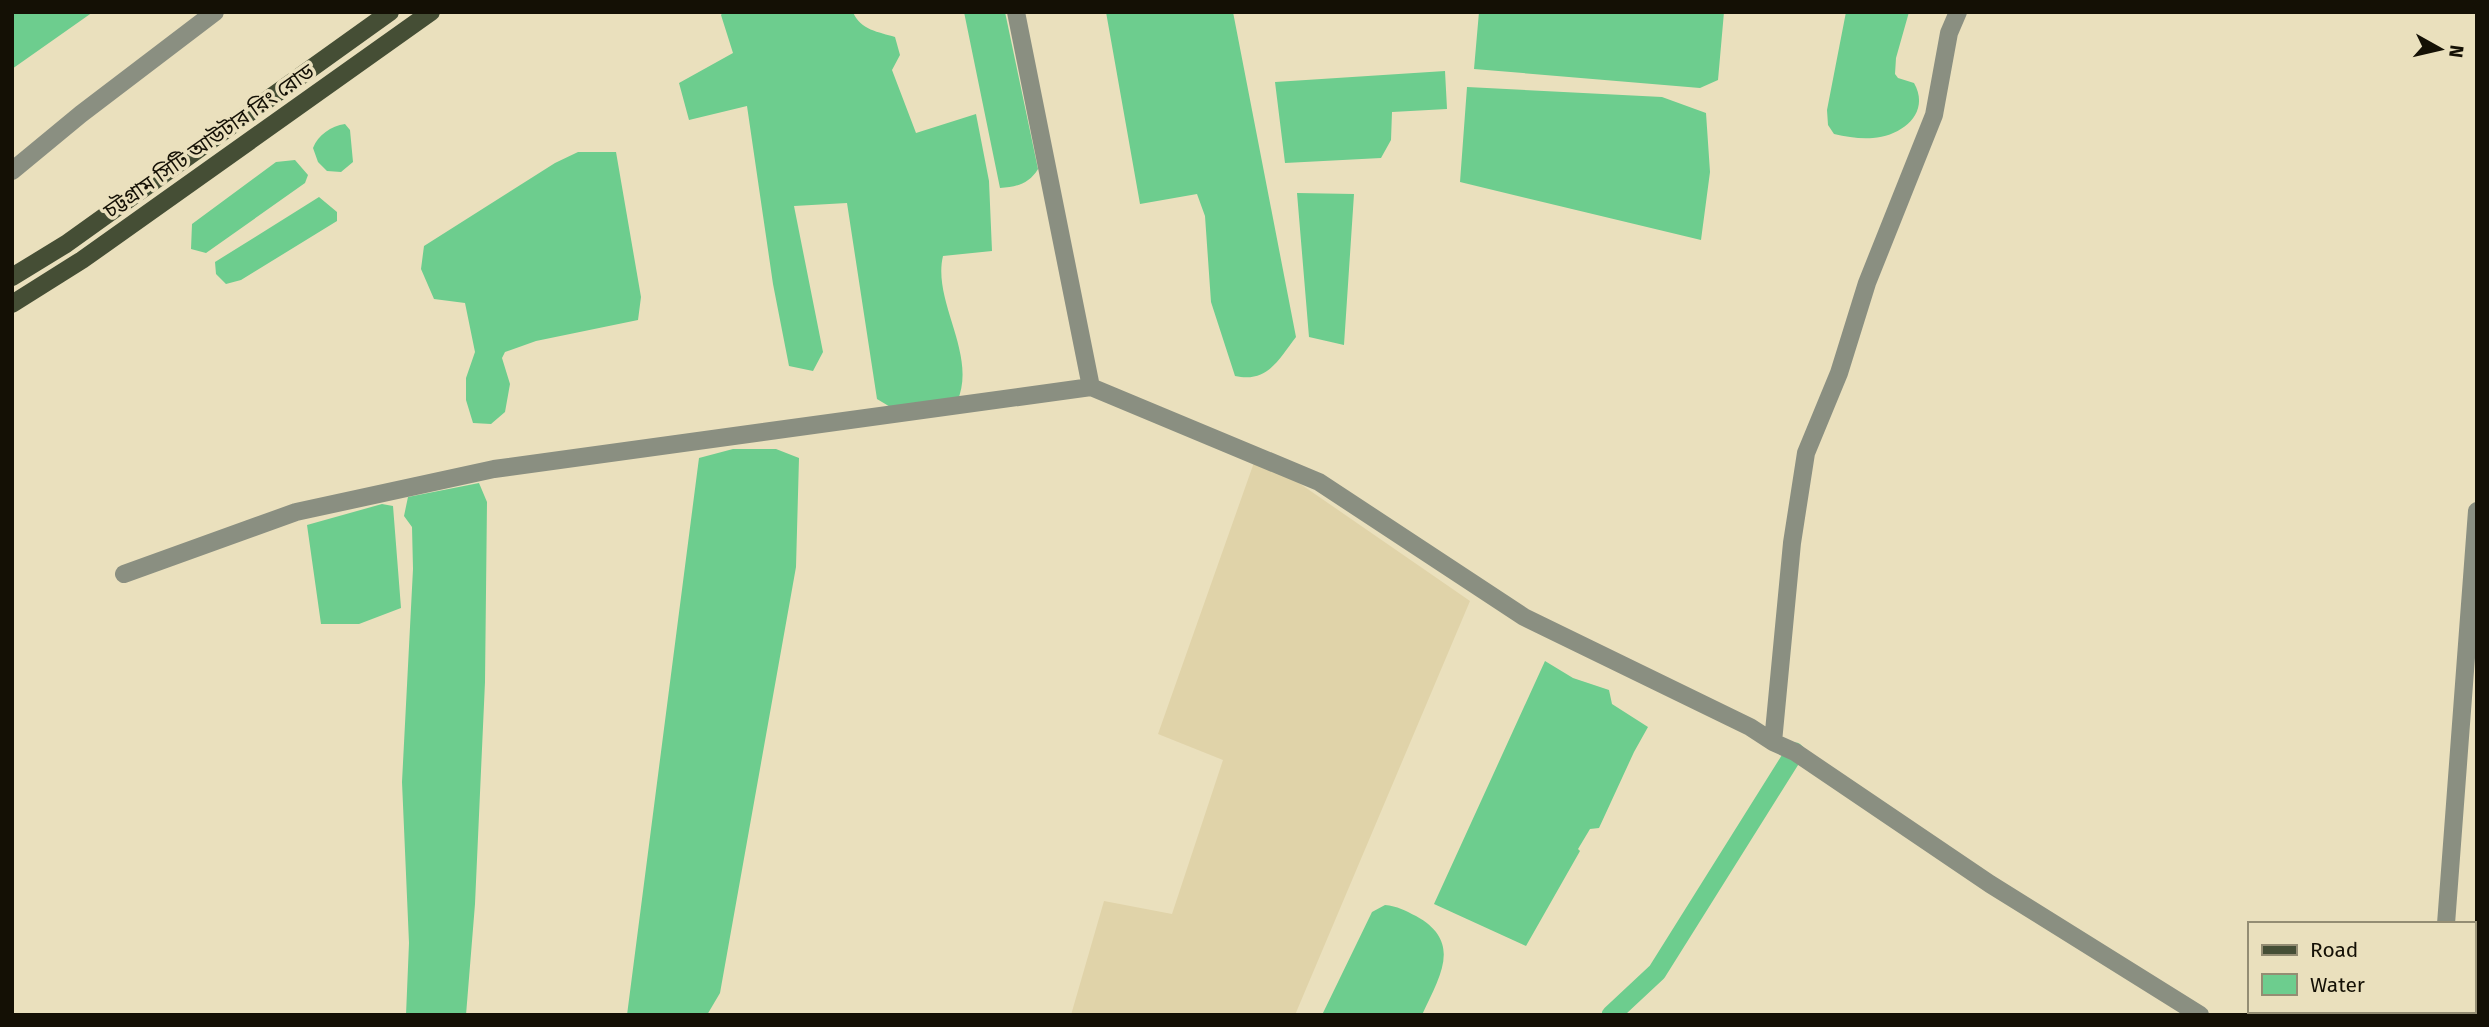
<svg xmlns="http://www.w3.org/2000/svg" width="2489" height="1027" font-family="'Fira Sans','Noto Sans Bengali',sans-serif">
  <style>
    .built { fill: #e0d3a9 }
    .water { fill: #6dcd8e }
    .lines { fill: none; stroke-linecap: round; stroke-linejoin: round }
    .canal { stroke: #6dcd8e; stroke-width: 19 }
    .minor { stroke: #8a8f81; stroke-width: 18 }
    .major { stroke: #454e35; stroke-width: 18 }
    .labels { text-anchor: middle; stroke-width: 7; stroke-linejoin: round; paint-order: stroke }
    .street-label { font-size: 21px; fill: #141005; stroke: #eae0bd }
  </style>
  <rect width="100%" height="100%" fill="#eae0bd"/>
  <path class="built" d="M 1257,454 L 1470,601 L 1295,1015 L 1071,1015 L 1104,901 L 1172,914 L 1223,760 L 1158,734 Z"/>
  <path class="water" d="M 12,12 L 93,12 L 12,69 Z
    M 723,12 L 853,12 C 860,30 879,32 895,37 L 900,55 L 892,70 L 916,133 L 976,114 L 989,181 L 992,251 L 943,256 C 932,302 978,355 957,402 L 892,408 L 877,399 L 847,203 L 794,206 L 823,352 L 813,371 L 789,366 L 773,284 L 747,106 L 689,120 L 679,83 L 733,53 L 721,15 Z
    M 964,12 L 1005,12 L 1038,169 C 1029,184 1016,187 1000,188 Z
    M 1106,12 L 1233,12 L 1296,337 C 1278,360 1268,383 1235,376 L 1211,302 L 1205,216 L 1197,194 L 1140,204 Z
    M 1479,12 L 1724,12 L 1718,80 L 1700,88 L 1474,69 Z
    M 1846,12 L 1909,12 L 1896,58 L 1895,74 L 1898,78 L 1914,83 C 1931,113 1902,136 1873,138 C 1860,139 1847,137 1834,134 L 1828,125 L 1827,110 Z
    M 1445,71 L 1447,109 L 1392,112 L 1391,140 L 1381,158 L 1285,163 L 1275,82 Z
    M 1467,87 L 1662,97 L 1706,113 L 1710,172 L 1701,240 L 1460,182 Z
    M 345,124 L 350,130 L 353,162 L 341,172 L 327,171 L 318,162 L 313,148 C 318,135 331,126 345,124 Z
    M 578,152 L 616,152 L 641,297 L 638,320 L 536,341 L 505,352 L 502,358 L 510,384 L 505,412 L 491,424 L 473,423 L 466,400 L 466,378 L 475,352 L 465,303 L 434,299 L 421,269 L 424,246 L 555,163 Z
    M 295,160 L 308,175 L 305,183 L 206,253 L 191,249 L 192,224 L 276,162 Z
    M 1297,193 L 1354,194 L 1344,345 L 1309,337 Z
    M 319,197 L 337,212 L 337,221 L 241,280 L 226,284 L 216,274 L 215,262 Z
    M 733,449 L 776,449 L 799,458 L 796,567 L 720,993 L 707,1015 L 627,1015 L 699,458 Z
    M 479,483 L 487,502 L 485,682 L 475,904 L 466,1015 L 406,1015 L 409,943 L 402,782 L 413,569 L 412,527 L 404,516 L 408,497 Z
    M 382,504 L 393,506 L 401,608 L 359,624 L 321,624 L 307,525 Z
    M 1545,661 L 1573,678 L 1609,690 L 1612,704 L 1648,727 L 1634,752 L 1599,828 L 1590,829 L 1578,849 L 1580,851 L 1526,946 L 1434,904 Z
    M 1385,905 C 1397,906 1406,911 1416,916 C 1463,942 1440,976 1422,1015 L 1322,1015 L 1372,912 Z"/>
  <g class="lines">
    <path class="canal" d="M 1611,1015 L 1657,972 L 1795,752"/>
    <path class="minor" d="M 1016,12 L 1091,387
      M 12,171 L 81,114 L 215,12
      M 124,574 L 296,512 L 494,469 L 1091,387 L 1319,482 L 1524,617 L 1750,727 L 1773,742 L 1795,752 L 1990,884 L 2200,1015
      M 1773,742 L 1792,543 L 1806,453 L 1839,373 L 1867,283 L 1934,115 L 1949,33 L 1958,12
      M 2446,924 L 2477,511
      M 2440,1015 L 2440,1011"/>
    <path class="major" d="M 12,277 L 66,244 L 390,12
      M 12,304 L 82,260 L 431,12"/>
  </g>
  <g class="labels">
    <g class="street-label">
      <text transform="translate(209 141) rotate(-35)" y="7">চট্টগ্রাম সিটি আউটার রিং রোড</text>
    </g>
  </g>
  <rect width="2489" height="1027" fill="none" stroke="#141005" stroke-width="28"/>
  <rect x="2248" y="922" width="228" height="91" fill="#eae0bd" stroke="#948d73" stroke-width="2"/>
  <rect x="2262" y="945" width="35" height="10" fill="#454e35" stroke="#948d73" stroke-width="2"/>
  <text x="2310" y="957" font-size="21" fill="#141005">Road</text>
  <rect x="2262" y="974" width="35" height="21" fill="#6dcd8e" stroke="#948d73" stroke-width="2"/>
  <text x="2310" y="992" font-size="21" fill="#141005">Water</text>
  <g transform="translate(2440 49) rotate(98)" stroke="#eae0bd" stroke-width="5" paint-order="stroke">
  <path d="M0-5L12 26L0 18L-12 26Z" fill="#141005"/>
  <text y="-10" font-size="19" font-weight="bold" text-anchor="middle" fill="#141005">N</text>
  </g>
</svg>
